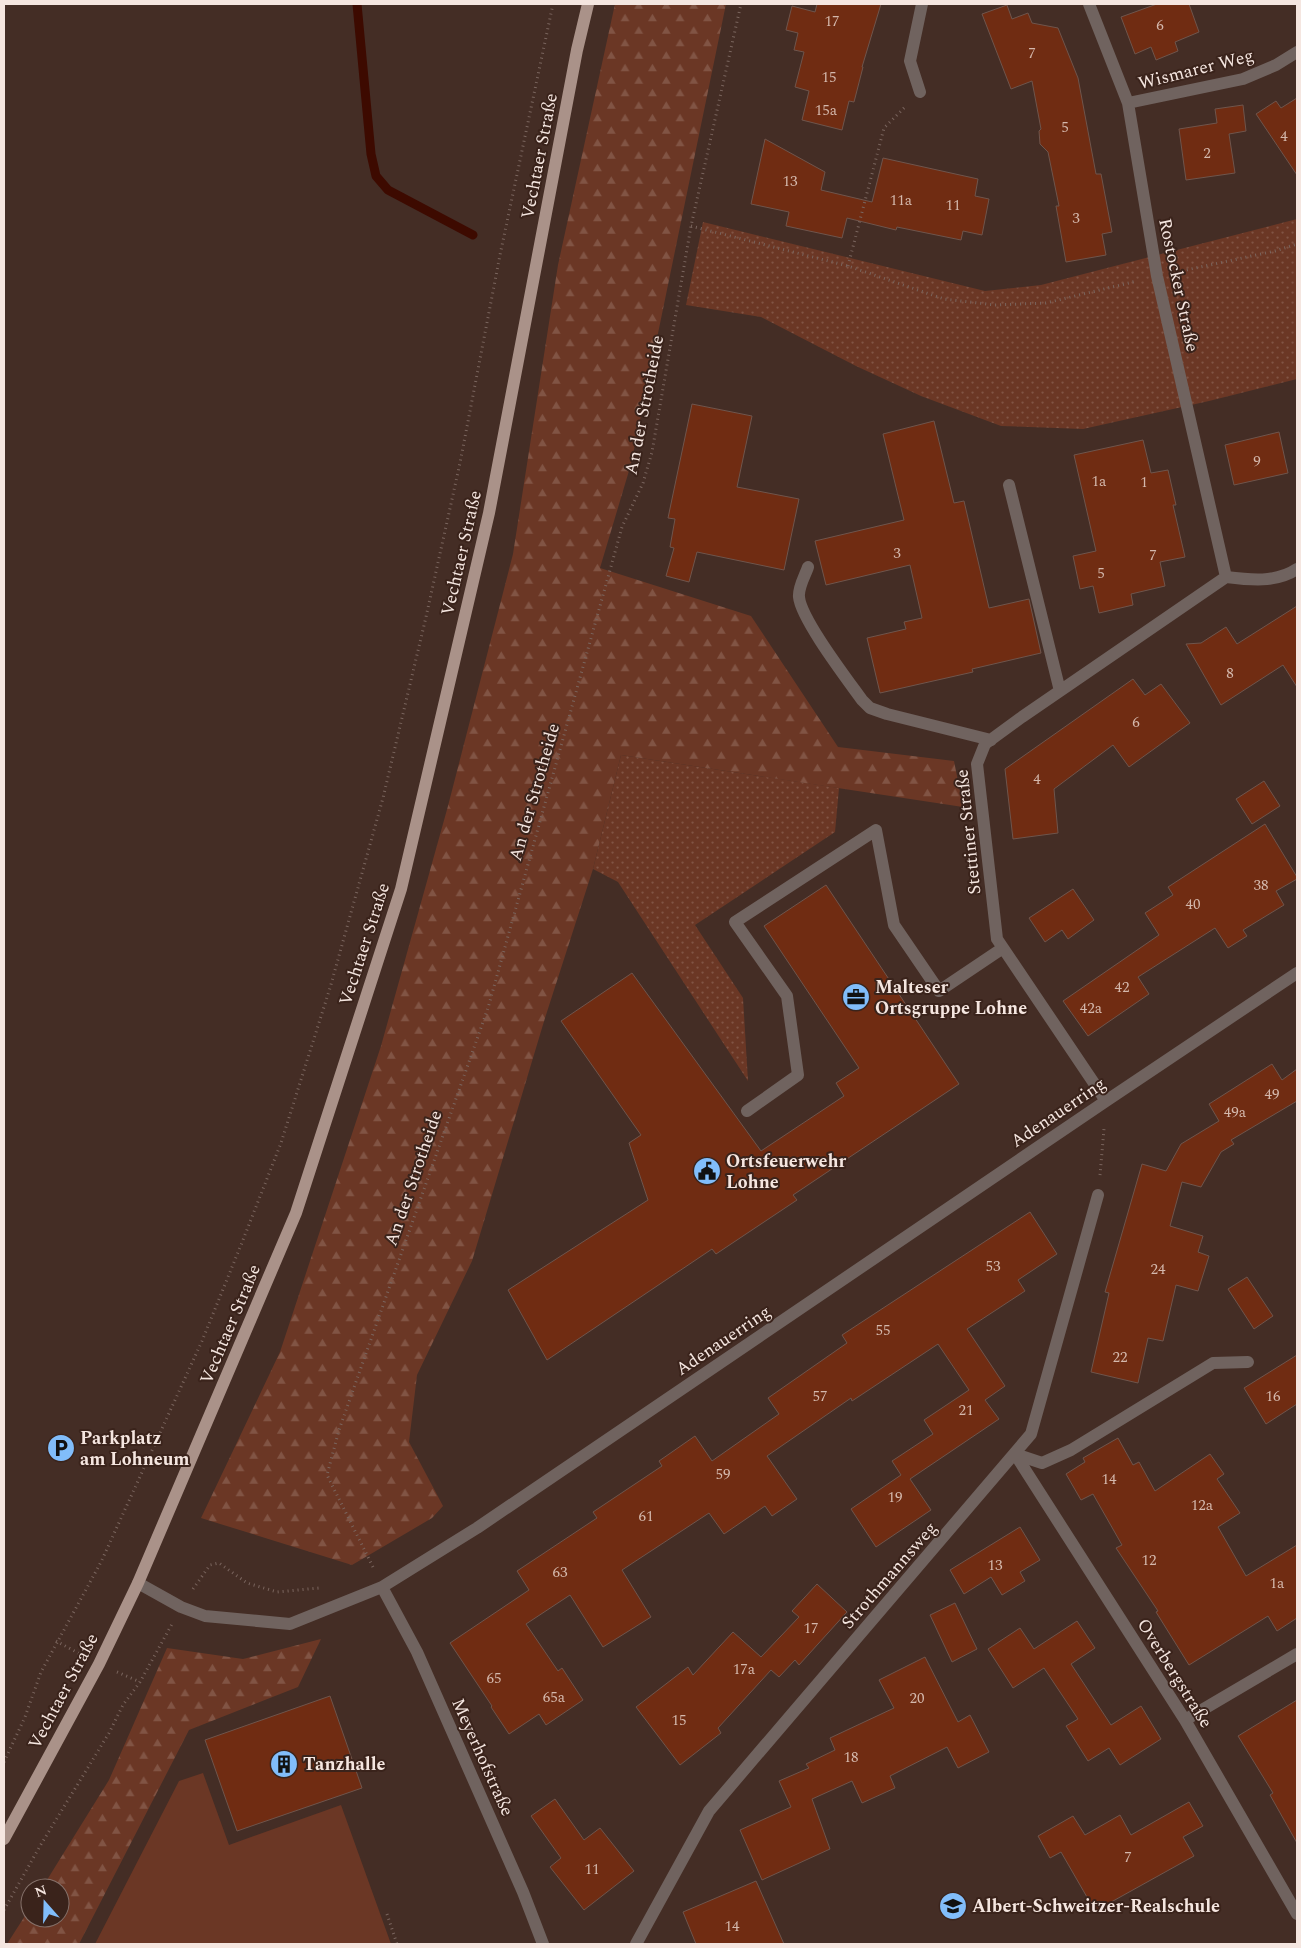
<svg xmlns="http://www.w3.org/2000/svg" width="1301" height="1948" font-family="Spectral,serif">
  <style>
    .grass { fill: url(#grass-dots) }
    .forest { fill: url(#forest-firs) }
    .pitch { fill: #6b3725 }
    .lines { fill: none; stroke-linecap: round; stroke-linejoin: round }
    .stream { stroke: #3d0a00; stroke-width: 9 }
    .building { fill: #702c12; stroke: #6f554c }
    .path { stroke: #7a655e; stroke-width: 3; stroke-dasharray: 1 4; stroke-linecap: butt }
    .minor { stroke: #70635f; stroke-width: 12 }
    .major { stroke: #aa9289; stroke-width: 12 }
    .labels { text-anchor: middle; stroke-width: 4; stroke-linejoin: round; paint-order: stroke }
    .number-label { font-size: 15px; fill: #d4b8ac }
    .street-label { font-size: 18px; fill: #f5e6e0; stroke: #3a231b }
    .poi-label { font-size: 18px; font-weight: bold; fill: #f5e6e0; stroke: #3a231b; text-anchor: start }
  </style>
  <defs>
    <pattern id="grass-dots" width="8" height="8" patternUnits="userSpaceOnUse" patternTransform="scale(1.25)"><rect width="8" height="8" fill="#6b3725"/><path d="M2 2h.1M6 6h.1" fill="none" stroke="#815444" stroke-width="1.8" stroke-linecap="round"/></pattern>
    <pattern id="forest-firs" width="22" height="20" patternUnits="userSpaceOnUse" patternTransform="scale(1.25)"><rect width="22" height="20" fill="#6b3725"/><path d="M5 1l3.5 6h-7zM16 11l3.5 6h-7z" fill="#815444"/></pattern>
  </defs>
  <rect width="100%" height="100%" fill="#442d25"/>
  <path class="grass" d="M 1297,219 L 1297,379 L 1209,401 L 1083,429 L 1001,426 L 921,396 L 856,366 L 761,317 L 686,305 L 703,222 L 985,291 L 1041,285 Z
    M 621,755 L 839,788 L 835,832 L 695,925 L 743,998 L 748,1081 L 618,882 L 593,869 Z"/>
  <path class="forest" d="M 615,4 L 726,4 L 631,464 L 600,568 L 751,616 L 838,747 L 954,761 L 963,807 L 621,755 L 593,869 L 545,1018 L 472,1261 L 417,1375 L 409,1442 L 443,1506 L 432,1518 L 352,1565 L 201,1518 L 280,1352 L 381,1046 L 448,806 L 513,554 L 558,265 Z
    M 321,1639 L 298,1687 L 189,1730 L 79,1944 L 7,1944 L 30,1908 L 30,1918 L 60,1918 L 60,1888 L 42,1888 L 109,1780 L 167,1648 L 243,1659 Z"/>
  <path class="pitch" d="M 203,1773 L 229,1845 L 341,1805 L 391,1944 L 95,1944 L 179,1781 Z"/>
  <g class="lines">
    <path class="stream" d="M 357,4 L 371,154 L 376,176 L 388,190 L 473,235"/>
  </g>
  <path class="building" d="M 817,4 L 881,4 L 862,67 L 863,67 L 854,102 L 849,101 L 842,130 L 802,120 L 809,91 L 795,87 L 804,52 L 794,50 L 798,33 L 786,30 L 792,6 L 815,12 Z
    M 1157,4 L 1189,4 L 1199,32 L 1175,42 L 1178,51 L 1156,60 L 1151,47 L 1135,54 L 1121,17 Z
    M 1007,5 L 1012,19 L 1028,13 L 1032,23 L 1058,28 L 1078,78 L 1096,174 L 1101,174 L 1112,232 L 1102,234 L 1106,255 L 1066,262 L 1056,206 L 1059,206 L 1048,152 L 1040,144 L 1039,131 L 1041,129 L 1032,81 L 1011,89 L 982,14 Z
    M 1297,98 L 1297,175 L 1256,114 L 1276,101 L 1281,108 Z
    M 1243,105 L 1246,131 L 1229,134 L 1235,173 L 1186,180 L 1179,129 L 1217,123 L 1215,109 Z
    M 765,139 L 825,172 L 821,190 L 872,202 L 883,158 L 978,179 L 975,196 L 989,199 L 982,235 L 963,231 L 961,240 L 897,227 L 896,230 L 847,218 L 842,238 L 786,226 L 789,212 L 751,204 Z
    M 692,404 L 752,416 L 737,487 L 799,499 L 784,570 L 697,552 L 689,582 L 666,576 L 674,548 L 670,547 L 675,519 L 668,518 Z
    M 934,421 L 954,503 L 964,501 L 989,608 L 1029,599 L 1041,653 L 972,669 L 973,672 L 880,693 L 867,638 L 906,629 L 904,622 L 922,618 L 910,565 L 826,585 L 815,541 L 904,520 L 883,434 Z
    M 1279,432 L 1288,473 L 1234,485 L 1225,445 Z
    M 1143,440 L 1151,473 L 1168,470 L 1176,505 L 1173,505 L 1185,557 L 1160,562 L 1165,586 L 1131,594 L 1133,605 L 1099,613 L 1093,586 L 1080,589 L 1073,556 L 1096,551 L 1074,455 Z
    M 1297,606 L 1297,687 L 1283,665 L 1221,705 L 1186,644 L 1201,643 L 1226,627 L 1237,644 Z
    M 1133,679 L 1145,695 L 1161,684 L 1190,723 L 1129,767 L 1113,745 L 1054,789 L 1058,833 L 1013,839 L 1005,769 Z
    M 1264,781 L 1280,806 L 1252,824 L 1236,799 Z
    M 1265,824 L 1297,877 L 1297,879 L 1276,891 L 1284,905 L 1243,930 L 1247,936 L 1228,948 L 1215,928 L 1138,977 L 1149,994 L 1088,1036 L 1063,1001 L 1159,935 L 1145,913 L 1173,895 L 1168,887 Z
    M 826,885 L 959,1084 L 793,1195 L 797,1200 L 716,1254 L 712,1249 L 547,1360 L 508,1290 L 648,1200 L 629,1143 L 641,1135 L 561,1021 L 632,973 L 761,1151 L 844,1096 L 836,1083 L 859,1068 L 764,926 Z
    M 1073,889 L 1094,920 L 1068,939 L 1062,930 L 1045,942 L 1029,918 Z
    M 1272,1064 L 1282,1080 L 1297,1069 L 1297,1101 L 1231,1140 L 1234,1144 L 1221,1152 L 1201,1187 L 1182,1182 L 1170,1226 L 1203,1236 L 1198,1252 L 1209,1256 L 1198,1291 L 1176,1285 L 1163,1341 L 1148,1338 L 1138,1383 L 1091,1372 L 1109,1293 L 1105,1292 L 1142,1164 L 1166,1171 L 1181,1144 L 1219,1121 L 1209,1104 Z
    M 1030,1212 L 1057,1254 L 1018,1280 L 1025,1291 L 967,1329 L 1005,1386 L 985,1400 L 999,1419 L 910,1479 L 931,1510 L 876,1547 L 851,1509 L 901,1475 L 892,1461 L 933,1434 L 924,1420 L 969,1390 L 938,1344 L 852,1401 L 851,1398 L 767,1456 L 797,1499 L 772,1516 L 765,1506 L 724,1534 L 709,1513 L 622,1570 L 651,1617 L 603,1647 L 570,1595 L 526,1624 L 558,1671 L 562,1668 L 583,1700 L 546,1725 L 539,1714 L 509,1734 L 491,1707 L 492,1706 L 450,1643 L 529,1590 L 517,1571 L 597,1518 L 593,1512 L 662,1466 L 659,1461 L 695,1436 L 712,1461 L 779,1414 L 768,1398 L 847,1343 L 842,1335 Z
    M 1247,1277 L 1273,1316 L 1254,1329 L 1228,1289 Z
    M 1297,1355 L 1297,1404 L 1266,1424 L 1244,1388 Z
    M 1118,1438 L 1133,1465 L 1139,1462 L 1155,1491 L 1210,1454 L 1224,1474 L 1217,1479 L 1240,1513 L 1218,1527 L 1246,1576 L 1297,1545 L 1297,1618 L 1277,1631 L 1268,1616 L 1189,1665 L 1156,1612 L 1158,1611 L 1116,1548 L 1122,1545 L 1093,1494 L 1081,1500 L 1066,1474 L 1085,1462 L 1083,1458 Z
    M 1020,1527 L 1040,1560 L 1020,1572 L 1025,1581 L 1002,1595 L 991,1577 L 964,1594 L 950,1570 Z
    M 817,1584 L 847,1612 L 799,1665 L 795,1660 L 779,1677 L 771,1670 L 718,1728 L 721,1733 L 680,1765 L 636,1707 L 688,1667 L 693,1675 L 733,1632 L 761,1657 L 799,1617 L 792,1611 Z
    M 955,1603 L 977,1649 L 952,1662 L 930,1615 Z
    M 1077,1621 L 1095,1648 L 1071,1664 L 1111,1725 L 1141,1706 L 1161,1739 L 1120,1765 L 1109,1748 L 1088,1761 L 1066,1726 L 1078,1719 L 1044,1668 L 1013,1688 L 988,1649 L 1020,1628 L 1034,1649 Z
    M 925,1657 L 958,1722 L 970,1715 L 989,1752 L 958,1768 L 947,1747 L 890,1776 L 895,1788 L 862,1803 L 852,1781 L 812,1799 L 830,1849 L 762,1880 L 740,1830 L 791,1807 L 779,1781 L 809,1768 L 806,1764 L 835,1750 L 830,1738 L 894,1708 L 879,1680 Z
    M 330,1696 L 362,1788 L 237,1831 L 205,1740 Z
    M 1297,1700 L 1297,1843 L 1270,1795 L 1273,1793 L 1238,1736 Z
    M 555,1799 L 584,1840 L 600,1828 L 634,1871 L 584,1910 L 550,1867 L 561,1858 L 531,1816 Z
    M 1189,1802 L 1203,1826 L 1183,1837 L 1194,1856 L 1095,1911 L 1061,1852 L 1050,1858 L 1038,1836 L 1073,1816 L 1085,1835 L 1120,1815 L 1131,1835 Z
    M 756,1881 L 784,1944 L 696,1944 L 683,1912 Z"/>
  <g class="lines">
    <path class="path" d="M 691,226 L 848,266 L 944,299 L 995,305 L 1046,303 L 1137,281
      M 848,266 L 884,128 L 905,107
      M 1177,272 L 1275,251 L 1297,244
      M 1100,1175 L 1104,1129
      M 373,1567 L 327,1475 L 339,1430 L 488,1008 L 622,527 L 643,483 L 652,452 L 691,226 L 741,4
      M 193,1589 L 210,1565 L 219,1563 L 247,1583 L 277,1592 L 319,1588
      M 56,1641 L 80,1654
      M 117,1672 L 140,1682
      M 4,1762 L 25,1717 L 41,1672 L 101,1562 L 202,1341 L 241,1245 L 281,1143 L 330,988 L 383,798 L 426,617 L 460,463 L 500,255 L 553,4
      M 4,1910 L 40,1846 L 109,1733 L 123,1705 L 140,1682 L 172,1624
      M 387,1914 L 397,1944"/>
    <path class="minor" d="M 1089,4 L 1128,103 L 1157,276 L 1226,577
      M 920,92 L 910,61 L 922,4
      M 1128,103 L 1243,79 L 1276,65 L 1297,52
      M 1009,485 L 1060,691
      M 808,567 C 805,576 798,587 799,597 C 801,619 847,679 862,700 L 870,708 L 887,714 L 991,740
      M 1106,1101 L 997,939 L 977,764 L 985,744 L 1022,717 L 1226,577 C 1250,580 1276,583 1297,569
      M 747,1111 L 798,1075 L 787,996 L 735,922 L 876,830 L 894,925 L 939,991 L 1003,948
      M 1015,1454 L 1185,1720 L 1297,1914
      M 1015,1454 L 1042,1463 L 1071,1450 L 1213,1363 L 1248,1362
      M 138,1583 L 181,1607 L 205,1616 L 290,1624 L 382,1587 L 477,1528 L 1106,1101 L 1297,973
      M 382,1587 L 417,1652 L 523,1892 L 543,1944
      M 1185,1720 L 1297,1654
      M 636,1944 L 709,1811 L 1031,1434 L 1098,1195"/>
    <path class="major" d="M 4,1839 L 99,1664 L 138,1583 L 296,1213 L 401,889 L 489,513 L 577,50 L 588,4"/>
  </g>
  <defs>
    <g id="office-disc" transform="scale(1.4375)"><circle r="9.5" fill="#81bdfa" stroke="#3a231b"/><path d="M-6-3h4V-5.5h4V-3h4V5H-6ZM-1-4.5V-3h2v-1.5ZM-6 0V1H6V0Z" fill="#111"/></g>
    <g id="civic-disc" transform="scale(1.4375)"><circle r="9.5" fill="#81bdfa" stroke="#3a231b"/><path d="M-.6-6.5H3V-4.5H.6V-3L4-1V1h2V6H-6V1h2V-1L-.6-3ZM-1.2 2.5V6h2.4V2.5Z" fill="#111"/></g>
    <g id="parking-disc" transform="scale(1.4375)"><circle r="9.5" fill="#81bdfa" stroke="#3a231b"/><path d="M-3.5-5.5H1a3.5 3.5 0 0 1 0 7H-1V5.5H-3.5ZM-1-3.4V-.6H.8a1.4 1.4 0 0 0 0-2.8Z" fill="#111"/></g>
    <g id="building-disc" transform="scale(1.4375)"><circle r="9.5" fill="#81bdfa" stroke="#3a231b"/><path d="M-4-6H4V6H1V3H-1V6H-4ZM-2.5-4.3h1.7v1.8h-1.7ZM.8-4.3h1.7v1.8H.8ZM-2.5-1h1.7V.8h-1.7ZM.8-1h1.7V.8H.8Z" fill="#111"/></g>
    <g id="school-disc" transform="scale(1.4375)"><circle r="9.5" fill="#81bdfa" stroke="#3a231b"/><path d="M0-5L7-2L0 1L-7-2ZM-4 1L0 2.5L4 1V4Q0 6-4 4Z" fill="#111"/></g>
  </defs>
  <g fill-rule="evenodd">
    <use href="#office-disc" x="856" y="997"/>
    <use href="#civic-disc" x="707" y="1171"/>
    <use href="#parking-disc" x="61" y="1448"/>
    <use href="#building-disc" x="284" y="1764"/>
    <use href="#school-disc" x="953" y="1906"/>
  </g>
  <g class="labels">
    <g class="number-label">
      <text x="832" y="26">17</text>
      <text x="1160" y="30">6</text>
      <text x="1032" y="58">7</text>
      <text x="829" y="82">15</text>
      <text x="826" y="115">15a</text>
      <text x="1065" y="132">5</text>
      <text x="1284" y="141">4</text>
      <text x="1207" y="158">2</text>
      <text x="790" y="186">13</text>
      <text x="901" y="205">11a</text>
      <text x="953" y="210">11</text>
      <text x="1076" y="223">3</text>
      <text x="1257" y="466">9</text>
      <text x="1099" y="486">1a</text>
      <text x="1144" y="487">1</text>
      <text x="897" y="558">3</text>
      <text x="1153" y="560">7</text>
      <text x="1101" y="578">5</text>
      <text x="1230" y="678">8</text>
      <text x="1136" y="727">6</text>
      <text x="1037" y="784">4</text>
      <text x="1261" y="890">38</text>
      <text x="1193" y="909">40</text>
      <text x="1122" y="992">42</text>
      <text x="1091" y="1013">42a</text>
      <text x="1272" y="1099">49</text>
      <text x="1235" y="1117">49a</text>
      <text x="993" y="1271">53</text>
      <text x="1158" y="1274">24</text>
      <text x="883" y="1335">55</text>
      <text x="1120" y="1362">22</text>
      <text x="820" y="1401">57</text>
      <text x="1273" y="1401">16</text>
      <text x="966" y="1415">21</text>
      <text x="723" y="1479">59</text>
      <text x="1109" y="1484">14</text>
      <text x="895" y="1502">19</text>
      <text x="1202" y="1510">12a</text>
      <text x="646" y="1521">61</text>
      <text x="1149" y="1565">12</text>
      <text x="995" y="1570">13</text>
      <text x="560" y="1577">63</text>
      <text x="1277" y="1588">1a</text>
      <text x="811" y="1633">17</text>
      <text x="744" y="1674">17a</text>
      <text x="494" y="1683">65</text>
      <text x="554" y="1702">65a</text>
      <text x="917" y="1703">20</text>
      <text x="679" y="1725">15</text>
      <text x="851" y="1762">18</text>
      <text x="1128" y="1862">7</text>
      <text x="592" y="1874">11</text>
      <text x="732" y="1931">14</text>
    </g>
    <g class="street-label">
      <text transform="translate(1196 69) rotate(-14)" y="6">Wismarer Weg</text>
      <text transform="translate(539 156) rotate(-79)" y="6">Vechtaer Straße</text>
      <text transform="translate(1179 285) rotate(78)" y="6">Rostocker Straße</text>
      <text transform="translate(644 405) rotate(-79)" y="6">An der Strotheide</text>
      <text transform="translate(461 553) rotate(-77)" y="6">Vechtaer Straße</text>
      <text transform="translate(534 792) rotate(-74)" y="6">An der Strotheide</text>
      <text transform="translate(968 832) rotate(-96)" y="6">Stettiner Straße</text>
      <text transform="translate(364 944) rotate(-72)" y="6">Vechtaer Straße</text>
      <text transform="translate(1058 1112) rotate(-34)" y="6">Adenauerring</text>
      <text transform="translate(413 1178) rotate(-71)" y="6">An der Strotheide</text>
      <text transform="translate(230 1324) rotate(-67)" y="6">Vechtaer Straße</text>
      <text transform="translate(723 1340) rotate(-34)" y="6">Adenauerring</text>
      <text transform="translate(889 1575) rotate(-49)" y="6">Strothmannsweg</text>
      <text transform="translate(1175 1673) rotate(58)" y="6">Overbergstraße</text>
      <text transform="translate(63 1691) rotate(-62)" y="6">Vechtaer Straße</text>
      <text transform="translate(483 1757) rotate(66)" y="6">Meyerhofstraße</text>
    </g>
    <g class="poi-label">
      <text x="875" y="993">Malteser<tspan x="875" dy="21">Ortsgruppe Lohne</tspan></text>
      <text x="726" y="1167">Ortsfeuerwehr<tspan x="726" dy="21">Lohne</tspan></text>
      <text x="80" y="1444">Parkplatz<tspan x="80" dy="21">am Lohneum</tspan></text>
      <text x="303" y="1770">Tanzhalle</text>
      <text x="972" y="1912">Albert-Schweitzer-Realschule</text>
    </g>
  </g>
  <rect width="1301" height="1948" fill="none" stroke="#f5e6e0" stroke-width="10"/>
  <g transform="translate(45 1903) rotate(340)"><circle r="24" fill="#3a231b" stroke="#85716a"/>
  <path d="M0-4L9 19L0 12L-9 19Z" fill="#81bdfa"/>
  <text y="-8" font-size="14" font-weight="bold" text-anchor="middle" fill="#f5e6e0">N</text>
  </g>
</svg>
